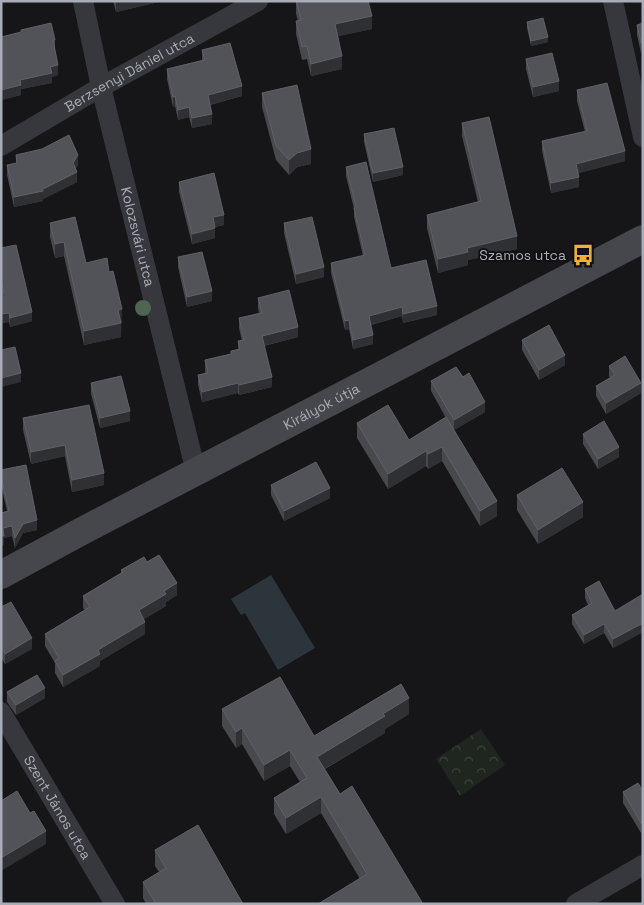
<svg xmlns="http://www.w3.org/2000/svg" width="644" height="905" font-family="'Space Grotesk',sans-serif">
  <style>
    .forest { fill: url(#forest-crowns) }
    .water { fill: #2c353c }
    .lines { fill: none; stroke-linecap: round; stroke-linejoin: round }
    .street { stroke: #37383d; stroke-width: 20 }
    .secondary { stroke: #45474d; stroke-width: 28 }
    .tree { fill: #506452 }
    .wall { fill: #47494d }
    .shaded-wall { fill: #2f3033 }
    .building { fill: #525359; stroke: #5f6168 }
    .labels { text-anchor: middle; stroke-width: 4; stroke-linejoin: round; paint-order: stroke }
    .street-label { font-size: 14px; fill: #a8adb8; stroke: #111113 }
    .poi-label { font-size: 14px; fill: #a8adb8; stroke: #111113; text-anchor: end }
  </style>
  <defs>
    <pattern id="forest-crowns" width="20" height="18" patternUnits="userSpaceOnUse" patternTransform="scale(1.25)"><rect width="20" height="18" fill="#1e261f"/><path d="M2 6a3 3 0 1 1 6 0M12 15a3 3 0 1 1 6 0" fill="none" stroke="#3c433d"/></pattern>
  </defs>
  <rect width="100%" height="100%" fill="#161618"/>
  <path class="forest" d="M 481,729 L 505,765 L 460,796 L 436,759 Z"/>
  <path class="water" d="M 271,575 L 315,648 L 278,670 L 245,613 L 241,615 L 231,599 Z"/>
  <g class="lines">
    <g class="street">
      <path id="s1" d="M 83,1 L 101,87 L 196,472"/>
      <path d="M 613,1 L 643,137"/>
      <path id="s2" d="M 1,146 L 101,87 L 258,1"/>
      <path id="s3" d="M 1,712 L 115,904"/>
      <path d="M 576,904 L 643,865"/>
    </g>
    <path class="secondary" id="s4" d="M 1,575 L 84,530 L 643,239"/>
  </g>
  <circle class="tree" cx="143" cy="308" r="8"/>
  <path class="wall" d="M 113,1 L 163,1 L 116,12 Z
    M 296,1 L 372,29 L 338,36 L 342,69 L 311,76 L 307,59 L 302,60 L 296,34 L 296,21 L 298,21 L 296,14 Z
    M 527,22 L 548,42 L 531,46 L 527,28 Z
    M 643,23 L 641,53 L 637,35 L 637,25 Z
    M 21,30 L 55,40 L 55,50 L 58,75 L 52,77 L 52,83 L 21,89 L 21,95 L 1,100 L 1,37 L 21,33 Z
    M 202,50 L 242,96 L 210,105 L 212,124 L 192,128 L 189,117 L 178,120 L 175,106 L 173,107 L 167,79 L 167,69 L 202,60 Z
    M 526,59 L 559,91 L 533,97 L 526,69 Z
    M 577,90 L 625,161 L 578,173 L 579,187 L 551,193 L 542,151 L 542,141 L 585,132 L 577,101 Z
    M 262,93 L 311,164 L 297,167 L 289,175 L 276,160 L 262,107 Z
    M 462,123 L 517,249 L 468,260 L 468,265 L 438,273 L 427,228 L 427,215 L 478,202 L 462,136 Z
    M 364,134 L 403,175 L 373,182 L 364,142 Z
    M 16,155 L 78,165 L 76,168 L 77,182 L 43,199 L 43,201 L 14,207 L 7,175 L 7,165 L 16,163 Z
    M 346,167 L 391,268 L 437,315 L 403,323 L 402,316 L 371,325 L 373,344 L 353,349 L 349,329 L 345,330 L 331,273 L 331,263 L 363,256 L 354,217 L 354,209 L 346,176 Z
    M 179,182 L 224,225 L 215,227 L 215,238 L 192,244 L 179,192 Z
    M 50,223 L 86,263 L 109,272 L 122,323 L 121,323 L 121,337 L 84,345 L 64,256 L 55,258 L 50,237 Z
    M 284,223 L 324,277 L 296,284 L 284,233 Z
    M 1,248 L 32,321 L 10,327 L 9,322 L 1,323 Z
    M 178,257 L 212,301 L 187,307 L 178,267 Z
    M 258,298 L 298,337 L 264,346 L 272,387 L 239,395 L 238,393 L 202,402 L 198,385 L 198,375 L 205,373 L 205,360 L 231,354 L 231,351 L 238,350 L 238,341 L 242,341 L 239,328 L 239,318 L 259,313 L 258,308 Z
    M 522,340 L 565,365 L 539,380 L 522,350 Z
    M 609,366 L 641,393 L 606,414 L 596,396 L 596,386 L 610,378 L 609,376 Z
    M 463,377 L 485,412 L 454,430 L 497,516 L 480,526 L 442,461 L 428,469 L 426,466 L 388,489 L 357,438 L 357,423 L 409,440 L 446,418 L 431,391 L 431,381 Z
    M 91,383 L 130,421 L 100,428 L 91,394 Z
    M 89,405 L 104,485 L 72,492 L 65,456 L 31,464 L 23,430 L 23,418 Z
    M 583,434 L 619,457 L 598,469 L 583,444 Z
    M 1,470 L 37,530 L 23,533 L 15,548 L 12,536 L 4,538 L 4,545 L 1,546 L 1,513 L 7,511 L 1,485 Z
    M 271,485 L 330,498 L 284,521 L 271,495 Z
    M 517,495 L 583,517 L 538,544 L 517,510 Z
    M 147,562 L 177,595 L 166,602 L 166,606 L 144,619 L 145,634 L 100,661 L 100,666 L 63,687 L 55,673 L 55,663 L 45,646 L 45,634 L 85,610 L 83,608 L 83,596 L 121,573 L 121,570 Z
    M 585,589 L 615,611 L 643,594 L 643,632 L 613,648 L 604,633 L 584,644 L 572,624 L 572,615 L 588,605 L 585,598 Z
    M 1,607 L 32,649 L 5,664 L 1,657 Z
    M 7,692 L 45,698 L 16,715 L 7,702 Z
    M 222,709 L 314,736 L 409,714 L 385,729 L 385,733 L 325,769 L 340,794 L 423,904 L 360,879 L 321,813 L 286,834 L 274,814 L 274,798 L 300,782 L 290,766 L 264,781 L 242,744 L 236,748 L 222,726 Z
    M 643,791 L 643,832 L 641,833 L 623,803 L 623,792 Z
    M 155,850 L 243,904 L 146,904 L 143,898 L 143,882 L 159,872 L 155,866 Z"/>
  <path class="shaded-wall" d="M 119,1 L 163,1 L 116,12 L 116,2 Z
    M 372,16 L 372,29 L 335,37 L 335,24 Z
    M 548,37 L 548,42 L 531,46 L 531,41 Z
    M 641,43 L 643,43 L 643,53 L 641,53 Z
    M 342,56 L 342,69 L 311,76 L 311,64 Z
    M 58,65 L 58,75 L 52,77 L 52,83 L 21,89 L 21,95 L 1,100 L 1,90 L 20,80 L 50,67 Z
    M 559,81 L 559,91 L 533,97 L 533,87 Z
    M 242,86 L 242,96 L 208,105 L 208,95 Z
    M 175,96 L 175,106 L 173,107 L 173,97 Z
    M 189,107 L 189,117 L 178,120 L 178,110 Z
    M 212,114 L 212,124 L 192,128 L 192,118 Z
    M 311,149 L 311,164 L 297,167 L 289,175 L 289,160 L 297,153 Z
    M 625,151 L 625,161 L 576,174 L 576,164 Z
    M 78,155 L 78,165 L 73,173 L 73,163 Z
    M 403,167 L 403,175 L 373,182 L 373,173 Z
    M 77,172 L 77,182 L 43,199 L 43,201 L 14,207 L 14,197 L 43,189 Z
    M 579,177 L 579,187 L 551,193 L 551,183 Z
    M 224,215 L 224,225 L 213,227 L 213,217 Z
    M 215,228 L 215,238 L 192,244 L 192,234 Z
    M 517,236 L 517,249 L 468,260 L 468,265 L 438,273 L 438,259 L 467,248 Z
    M 64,242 L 64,256 L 55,258 L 55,244 Z
    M 324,267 L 324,277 L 296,284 L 296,274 Z
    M 212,291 L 212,301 L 187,307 L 187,297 Z
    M 437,306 L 437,315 L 403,323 L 403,314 Z
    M 402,307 L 402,316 L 369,325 L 369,316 Z
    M 122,309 L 121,337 L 84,345 L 84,331 L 118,310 Z
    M 32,312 L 32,321 L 10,327 L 10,318 Z
    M 9,313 L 9,322 L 1,323 L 1,314 Z
    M 349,320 L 349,329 L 345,330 L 345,321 Z
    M 298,327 L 298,337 L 262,346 L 262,336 Z
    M 373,335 L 373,344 L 353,349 L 353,340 Z
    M 565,355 L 565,365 L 539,380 L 539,370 Z
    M 21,373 L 21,382 L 1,387 L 1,378 Z
    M 272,377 L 272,387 L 239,395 L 239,385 Z
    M 238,383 L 238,393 L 202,402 L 202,392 Z
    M 641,383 L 641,393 L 606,414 L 606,403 Z
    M 485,402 L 485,412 L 454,430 L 454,420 Z
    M 130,411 L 130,421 L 100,428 L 100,418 Z
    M 65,445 L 65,456 L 31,464 L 31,452 Z
    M 442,447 L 442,461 L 428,469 L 428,454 Z
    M 619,447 L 619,457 L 598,469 L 598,459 Z
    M 426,451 L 426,466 L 388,489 L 388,474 Z
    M 104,473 L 104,485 L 72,492 L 72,480 Z
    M 330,488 L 330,498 L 284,521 L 284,511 Z
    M 497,501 L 497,516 L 480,526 L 480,511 Z
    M 583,502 L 583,517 L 538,544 L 538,530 Z
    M 37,520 L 37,530 L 23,533 L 15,548 L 15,538 L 23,524 Z
    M 12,526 L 12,536 L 4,538 L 4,545 L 1,546 L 1,536 L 3,528 Z
    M 177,583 L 177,595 L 166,602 L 166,606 L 139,622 L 139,610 L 164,591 Z
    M 145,622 L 145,634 L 100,661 L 100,666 L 63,687 L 63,675 L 98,650 Z
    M 643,623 L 643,632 L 613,648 L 613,639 Z
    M 604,624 L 604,633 L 584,644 L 584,635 Z
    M 32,638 L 32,649 L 5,664 L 5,654 Z
    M 45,688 L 45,698 L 16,715 L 16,705 Z
    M 409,698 L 409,714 L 385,729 L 385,733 L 317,773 L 317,757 Z
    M 242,728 L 242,744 L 236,748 L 236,732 Z
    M 290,750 L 290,766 L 264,781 L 264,765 Z
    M 321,797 L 321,813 L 286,834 L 286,818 Z
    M 643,822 L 643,832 L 641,833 L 641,823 Z
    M 46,831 L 46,844 L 1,871 L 1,858 Z"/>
  <path class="building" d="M 296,1 L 368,1 L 372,16 L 335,24 L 342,56 L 311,64 L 307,46 L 302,47 L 296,21 L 301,20 Z
    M 543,18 L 548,37 L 531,41 L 527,22 Z
    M 51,23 L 55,40 L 53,40 L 58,65 L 50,67 L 52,73 L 20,80 L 21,85 L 1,90 L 1,37 L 21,32 L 21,30 Z
    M 643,23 L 643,43 L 641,43 L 637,25 Z
    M 230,43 L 242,86 L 208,95 L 212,114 L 192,118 L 189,107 L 178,110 L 175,96 L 173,97 L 167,69 L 205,60 L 202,50 Z
    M 552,53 L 559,81 L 533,87 L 526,59 Z
    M 607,83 L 625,151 L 576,164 L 579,177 L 551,183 L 542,141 L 587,131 L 577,90 Z
    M 297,85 L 311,149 L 297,153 L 289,160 L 276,146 L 262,93 Z
    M 489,117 L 517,236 L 467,248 L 468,252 L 438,259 L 427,215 L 481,201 L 462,123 Z
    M 394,128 L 403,167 L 373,173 L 364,134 Z
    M 69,135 L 78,155 L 73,163 L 77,172 L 43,189 L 43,191 L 14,197 L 7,165 L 17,163 L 16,155 L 42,149 Z
    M 366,162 L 391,268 L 426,260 L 437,306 L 403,314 L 402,307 L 369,316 L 373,335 L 353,340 L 349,320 L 345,321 L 331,263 L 365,255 L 354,208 L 356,207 L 346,167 Z
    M 214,173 L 224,215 L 213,217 L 215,228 L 192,234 L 179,182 Z
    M 75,217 L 86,263 L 107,258 L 109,272 L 113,271 L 122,309 L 118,310 L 121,323 L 84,331 L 64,242 L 55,244 L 50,223 Z
    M 312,217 L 324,267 L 296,274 L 284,223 Z
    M 16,245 L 32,312 L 10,318 L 9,313 L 1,314 L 1,292 L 4,292 L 1,282 L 1,248 Z
    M 202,252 L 212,291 L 187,297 L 178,257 Z
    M 289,290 L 298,327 L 262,336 L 272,377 L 239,385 L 238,383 L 202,392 L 198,375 L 208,373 L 205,360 L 231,354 L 231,351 L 240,349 L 238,341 L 244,340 L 239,318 L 262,313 L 258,298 Z
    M 549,325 L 565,355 L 539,370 L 522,340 Z
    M 15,347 L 21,373 L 1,378 L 1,350 Z
    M 625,356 L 641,383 L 606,403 L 596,386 L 615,375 L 609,366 Z
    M 456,367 L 463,377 L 469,373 L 485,402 L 454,420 L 431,381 Z
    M 121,376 L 130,411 L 100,418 L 91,383 Z
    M 89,405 L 104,473 L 72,480 L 65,445 L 31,452 L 23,418 Z
    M 388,405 L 409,440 L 446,417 L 497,501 L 480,511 L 442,447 L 428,454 L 426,451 L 388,474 L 357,423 Z
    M 604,421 L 619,447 L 598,459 L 583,434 Z
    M 316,462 L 330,488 L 284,511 L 271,485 Z
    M 26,465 L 37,520 L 23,524 L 15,538 L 12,526 L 3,528 L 4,536 L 1,536 L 1,513 L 9,511 L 1,476 L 1,470 Z
    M 562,468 L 583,502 L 538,530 L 517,495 Z
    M 159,555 L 177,583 L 164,591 L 166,594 L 139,610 L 145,622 L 98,650 L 100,654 L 63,675 L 55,661 L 59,658 L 45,634 L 90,607 L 83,596 L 123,572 L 121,570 L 144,557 L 147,562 Z
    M 599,581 L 615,611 L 643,594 L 643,623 L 613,639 L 604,624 L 584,635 L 572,615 L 592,603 L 585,589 Z
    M 11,602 L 32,638 L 5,654 L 1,647 L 1,607 Z
    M 37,675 L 45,688 L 16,705 L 7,692 Z
    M 280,677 L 314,736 L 401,684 L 409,698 L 383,714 L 385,716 L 317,757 L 340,794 L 352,786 L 423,904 L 318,904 L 367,874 L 321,797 L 286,818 L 274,798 L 307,778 L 290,750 L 264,765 L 242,728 L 236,732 L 222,709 Z
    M 638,783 L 643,791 L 643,822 L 641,823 L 623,792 Z
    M 17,791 L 30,813 L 34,811 L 46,831 L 1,858 L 1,801 Z
    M 198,825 L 243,904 L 156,904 L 143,882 L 166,868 L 155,850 Z"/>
  <defs>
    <g id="bus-bare" transform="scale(1.725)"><path d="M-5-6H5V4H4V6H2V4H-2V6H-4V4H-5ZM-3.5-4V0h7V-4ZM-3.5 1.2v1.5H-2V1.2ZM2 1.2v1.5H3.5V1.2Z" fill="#f2b134" stroke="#111113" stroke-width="2.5" paint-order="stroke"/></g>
  </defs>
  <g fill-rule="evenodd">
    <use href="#bus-bare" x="583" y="255"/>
  </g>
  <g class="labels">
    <g class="street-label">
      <text dy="5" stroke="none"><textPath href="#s2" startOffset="148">Berzsenyi Dániel utca</textPath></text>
      <text dy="5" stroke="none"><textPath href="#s1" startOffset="242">Kolozsvári utca</textPath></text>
      <text dy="5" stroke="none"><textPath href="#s4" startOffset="362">Királyok útja</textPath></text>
      <text dy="5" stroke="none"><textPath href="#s3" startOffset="111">Szent János utca</textPath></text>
    </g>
    <g class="poi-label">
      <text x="566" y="260">Szamos utca</text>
    </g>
  </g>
  <rect width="644" height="905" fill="none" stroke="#a8adb8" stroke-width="5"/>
</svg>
